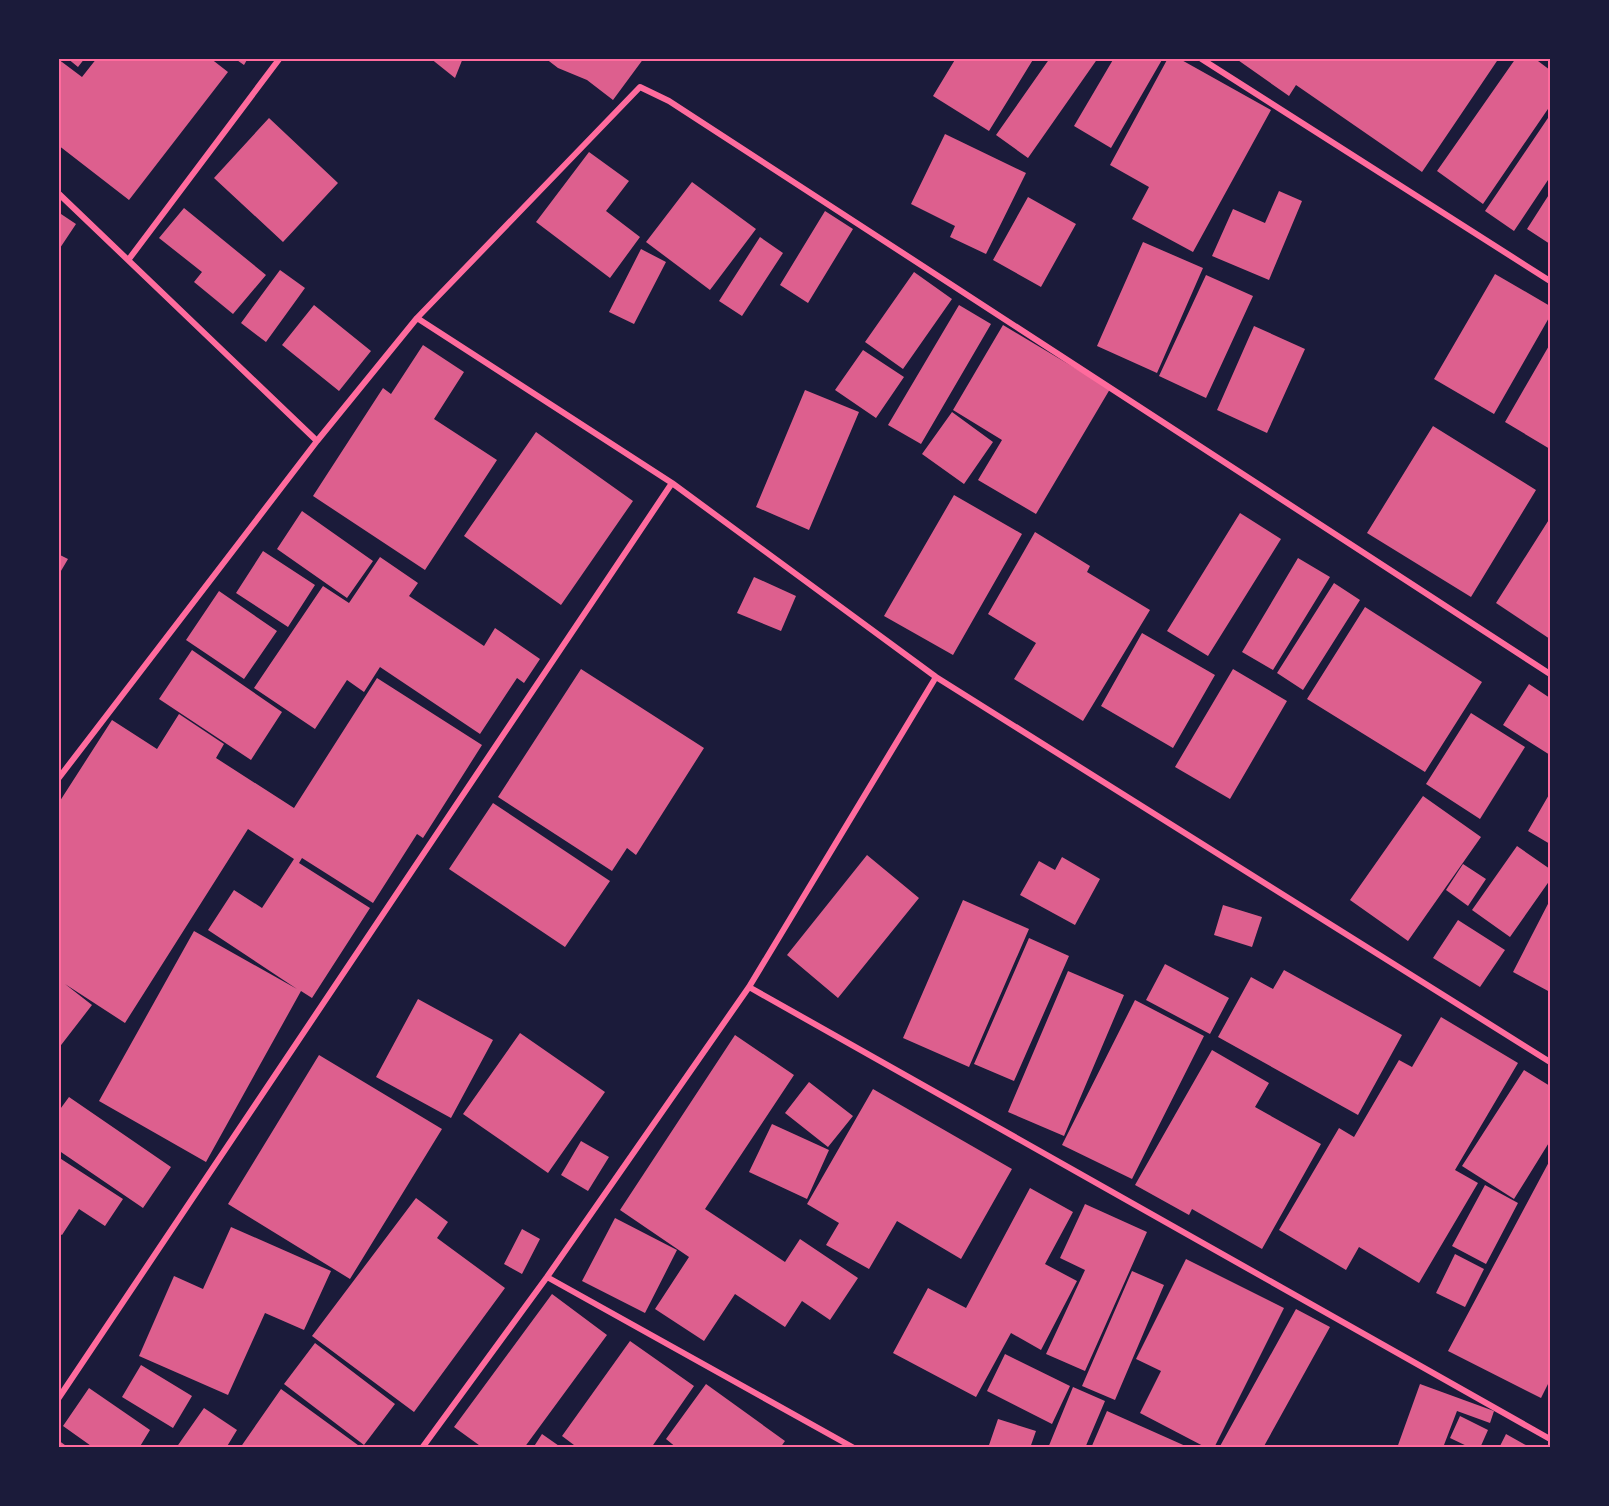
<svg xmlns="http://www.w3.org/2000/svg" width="1609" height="1506" font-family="Raleway,sans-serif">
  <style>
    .building { fill: #dd5f8e }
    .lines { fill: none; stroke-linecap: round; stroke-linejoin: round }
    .minor { stroke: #ff6b9d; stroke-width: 6 }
    .neatline { fill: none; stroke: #ff6b9d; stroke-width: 2 }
  </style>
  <rect width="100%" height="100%" fill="#1b1b3a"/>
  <path class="building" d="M 67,58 L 85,58 L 78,67 Z
    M 97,58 L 210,58 L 228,72 L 129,200 L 58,145 L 58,59 L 82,77 Z
    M 234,58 L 248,58 L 244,65 Z
    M 430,58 L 463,58 L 455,78 Z
    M 545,58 L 644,58 L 613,100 L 587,80 L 558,68 Z
    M 956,58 L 1034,58 L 989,131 L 933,96 Z
    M 1050,58 L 1098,58 L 1028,158 L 996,135 Z
    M 1114,58 L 1163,58 L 1111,148 L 1074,126 Z
    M 1168,58 L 1178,58 L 1271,110 L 1193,252 L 1132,219 L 1149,187 L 1110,165 Z
    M 1235,58 L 1499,58 L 1422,172 L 1296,85 L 1289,96 Z
    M 1516,58 L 1534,58 L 1550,70 L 1550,106 L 1483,204 L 1437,171 Z
    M 1550,115 L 1550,177 L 1514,231 L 1485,211 Z
    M 269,118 L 338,183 L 283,242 L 214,178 Z
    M 945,134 L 1026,173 L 986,254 L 950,237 L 955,226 L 911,204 Z
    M 589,152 L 629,181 L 606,211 L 640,237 L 610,278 L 536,222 Z
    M 692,182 L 756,229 L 710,290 L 646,242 Z
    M 1279,191 L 1302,201 L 1269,280 L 1212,256 L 1233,209 L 1265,223 Z
    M 1550,193 L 1550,244 L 1527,229 Z
    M 1028,197 L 1076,224 L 1041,287 L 993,260 Z
    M 184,208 L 266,275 L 233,314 L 194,282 L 202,272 L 159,238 Z
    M 825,211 L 853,229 L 808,303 L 780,285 Z
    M 58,212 L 76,224 L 58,251 Z
    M 760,237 L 783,253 L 742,316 L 719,301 Z
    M 1143,242 L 1203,268 L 1157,373 L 1097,346 Z
    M 641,249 L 666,262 L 634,324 L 609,312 Z
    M 280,270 L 305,288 L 266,342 L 241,323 Z
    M 914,272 L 952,299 L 903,369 L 865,342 Z
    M 1495,274 L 1550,306 L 1550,316 L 1494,414 L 1434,379 Z
    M 1206,275 L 1253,296 L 1206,398 L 1159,376 Z
    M 314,305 L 371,351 L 339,391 L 282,345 Z
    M 959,305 L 991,324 L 921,444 L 888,425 Z
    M 1003,325 L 1110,389 L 1036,514 L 978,480 L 1002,440 L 953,410 Z
    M 1254,326 L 1305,349 L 1267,433 L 1217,410 Z
    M 1550,344 L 1550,449 L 1505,422 Z
    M 423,345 L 464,372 L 434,419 L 497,460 L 425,570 L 313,496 L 383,388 L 391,394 Z
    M 863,350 L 904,377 L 876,418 L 835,390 Z
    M 805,390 L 859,412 L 809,530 L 756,507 Z
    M 952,412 L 993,442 L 964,484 L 922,454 Z
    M 1433,426 L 1536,490 L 1471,597 L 1367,533 Z
    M 536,432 L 633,501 L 561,605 L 464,536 Z
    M 954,495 L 1022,534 L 953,655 L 884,616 Z
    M 302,511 L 373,561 L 347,598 L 277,549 Z
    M 1240,513 L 1281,539 L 1208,656 L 1167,631 Z
    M 1550,518 L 1550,639 L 1496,603 Z
    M 1035,532 L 1090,566 L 1087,572 L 1150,610 L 1083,721 L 1014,679 L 1036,643 L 988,614 Z
    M 263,551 L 315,585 L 288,627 L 236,593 Z
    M 58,554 L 68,559 L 58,576 Z
    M 380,557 L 418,583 L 409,596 L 484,646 L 495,628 L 540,659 L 524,683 L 517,678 L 480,734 L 380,667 L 364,692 L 347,680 L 315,729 L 254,688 L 323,586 L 349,603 Z
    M 1298,558 L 1330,577 L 1273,670 L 1242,652 Z
    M 754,577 L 796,596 L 781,631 L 737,613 Z
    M 1334,583 L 1360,600 L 1303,690 L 1277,673 Z
    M 219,591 L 277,631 L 244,679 L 186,640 Z
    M 1365,607 L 1482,682 L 1425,772 L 1307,699 Z
    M 1142,633 L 1215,675 L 1173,748 L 1101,706 Z
    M 192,650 L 282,712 L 251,760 L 159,699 Z
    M 581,669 L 704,748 L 636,855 L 627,848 L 612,871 L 498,797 Z
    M 1233,669 L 1287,701 L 1230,799 L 1175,767 Z
    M 377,678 L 482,745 L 423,838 L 417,834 L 373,903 L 302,858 L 299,863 L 370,908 L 312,998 L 301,991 L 206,1162 L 99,1101 L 194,931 L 297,989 L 208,930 L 234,890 L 262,908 L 294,859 L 248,829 L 125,1023 L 65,984 L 92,1005 L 58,1049 L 58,804 L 112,720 L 157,749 L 179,714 L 224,744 L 216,758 L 294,808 Z
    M 1529,684 L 1550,698 L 1550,755 L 1503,725 Z
    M 1471,713 L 1525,747 L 1480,819 L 1426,784 Z
    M 1550,793 L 1550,844 L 1528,831 Z
    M 1423,796 L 1481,837 L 1408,941 L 1350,900 Z
    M 493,803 L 610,881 L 565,947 L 449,869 Z
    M 1517,846 L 1550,869 L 1550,880 L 1510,937 L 1472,910 Z
    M 867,855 L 919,898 L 838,998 L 787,955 Z
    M 1062,857 L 1100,879 L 1075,925 L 1020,895 L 1039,861 L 1055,870 Z
    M 1463,864 L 1486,879 L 1468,906 L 1446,890 Z
    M 963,900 L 1029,929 L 969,1067 L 903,1038 Z
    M 1550,900 L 1550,992 L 1513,972 Z
    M 1223,905 L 1262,917 L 1252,947 L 1214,935 Z
    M 1458,920 L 1505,950 L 1480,987 L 1433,958 Z
    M 1029,938 L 1069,956 L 1014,1081 L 974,1064 Z
    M 1165,964 L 1229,998 L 1210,1034 L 1146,1000 Z
    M 1284,970 L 1402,1035 L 1358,1115 L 1218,1037 L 1251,977 L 1273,989 Z
    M 1068,971 L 1124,995 L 1064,1136 L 1008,1112 Z
    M 418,999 L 493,1040 L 451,1118 L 376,1077 Z
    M 1135,1000 L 1204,1036 L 1132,1179 L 1062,1145 Z
    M 1441,1017 L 1518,1063 L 1455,1170 L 1478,1183 L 1419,1283 L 1359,1247 L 1346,1270 L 1279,1230 L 1339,1128 L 1354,1137 L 1399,1060 L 1412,1067 Z
    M 520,1033 L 605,1092 L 548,1173 L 463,1114 Z
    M 735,1035 L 794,1075 L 705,1209 L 785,1262 L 800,1239 L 858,1278 L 830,1320 L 802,1301 L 785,1327 L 735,1294 L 704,1341 L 655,1309 L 689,1257 L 620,1210 Z
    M 1212,1050 L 1269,1083 L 1255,1107 L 1321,1144 L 1262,1249 L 1192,1209 L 1189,1215 L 1135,1185 Z
    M 319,1055 L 442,1129 L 350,1279 L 228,1204 Z
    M 1524,1070 L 1550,1086 L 1550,1141 L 1514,1199 L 1462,1166 Z
    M 809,1082 L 853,1116 L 828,1147 L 785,1113 Z
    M 873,1089 L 1012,1169 L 961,1259 L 897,1221 L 869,1269 L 826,1245 L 839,1223 L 807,1204 Z
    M 69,1097 L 171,1167 L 143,1208 L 58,1150 L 58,1112 Z
    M 772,1124 L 829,1150 L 807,1199 L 749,1172 Z
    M 581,1141 L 609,1157 L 588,1191 L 561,1175 Z
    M 58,1157 L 123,1199 L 105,1226 L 79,1209 L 62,1235 L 58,1233 Z
    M 1550,1160 L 1550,1380 L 1541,1398 L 1448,1351 Z
    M 1485,1185 L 1518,1203 L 1486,1264 L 1452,1246 Z
    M 1030,1188 L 1073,1212 L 1045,1264 L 1077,1281 L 1041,1350 L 1011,1333 L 976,1397 L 893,1353 L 928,1288 L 966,1308 Z
    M 416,1198 L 448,1222 L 437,1238 L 505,1288 L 414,1412 L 312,1336 Z
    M 1085,1204 L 1147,1232 L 1085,1371 L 1046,1354 L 1085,1270 L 1060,1258 Z
    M 615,1218 L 677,1250 L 645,1313 L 582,1281 Z
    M 231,1227 L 331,1271 L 304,1330 L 265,1313 L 228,1395 L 139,1356 L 174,1276 L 203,1289 Z
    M 522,1229 L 540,1239 L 522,1274 L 504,1264 Z
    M 1455,1254 L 1484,1269 L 1465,1307 L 1436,1293 Z
    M 1186,1259 L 1284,1308 L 1214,1448 L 1207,1448 L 1140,1413 L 1161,1371 L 1136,1359 Z
    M 1132,1271 L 1164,1285 L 1115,1400 L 1082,1386 Z
    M 552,1294 L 607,1335 L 524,1448 L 483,1448 L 454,1427 Z
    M 1296,1309 L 1330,1327 L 1263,1448 L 1219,1448 Z
    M 630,1341 L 694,1386 L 651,1448 L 578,1448 L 562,1436 Z
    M 315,1343 L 395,1404 L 364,1445 L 284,1384 Z
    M 1005,1354 L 1070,1386 L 1052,1424 L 987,1391 Z
    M 141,1365 L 192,1396 L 173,1428 L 122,1397 Z
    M 706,1384 L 785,1441 L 780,1448 L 677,1448 L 666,1439 Z
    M 1420,1384 L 1494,1411 L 1490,1423 L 1457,1411 L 1444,1445 L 1449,1448 L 1397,1448 Z
    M 1073,1387 L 1105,1401 L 1085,1448 L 1048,1448 Z
    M 89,1388 L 150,1430 L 139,1448 L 94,1448 L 63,1426 Z
    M 281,1389 L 362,1448 L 240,1448 Z
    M 204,1408 L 237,1430 L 226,1448 L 176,1448 Z
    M 1107,1411 L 1190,1448 L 1091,1448 Z
    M 1460,1416 L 1488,1430 L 1480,1448 L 1471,1448 L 1450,1438 Z
    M 998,1419 L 1036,1431 L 1030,1448 L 988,1448 Z
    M 542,1434 L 562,1448 L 533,1448 Z
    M 1506,1434 L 1531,1448 L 1499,1448 Z
    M 58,1440 L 69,1448 L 58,1448 Z"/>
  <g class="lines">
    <path class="minor" d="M 1200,58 L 1550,281
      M 58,193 L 317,441
      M 129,259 L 280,58
      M 417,318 L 672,483 L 936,677 L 1550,1062
      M 58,779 L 317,441 L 417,318 L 640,87 L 669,101 L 1550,674
      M 749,987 L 1550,1439
      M 547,1277 L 854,1448
      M 58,1399 L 672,483
      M 422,1448 L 547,1277 L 749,987 L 936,677"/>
  </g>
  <rect width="1609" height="1506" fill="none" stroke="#1b1b3a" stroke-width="120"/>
  <rect x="60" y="60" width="1489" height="1386" class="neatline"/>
</svg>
